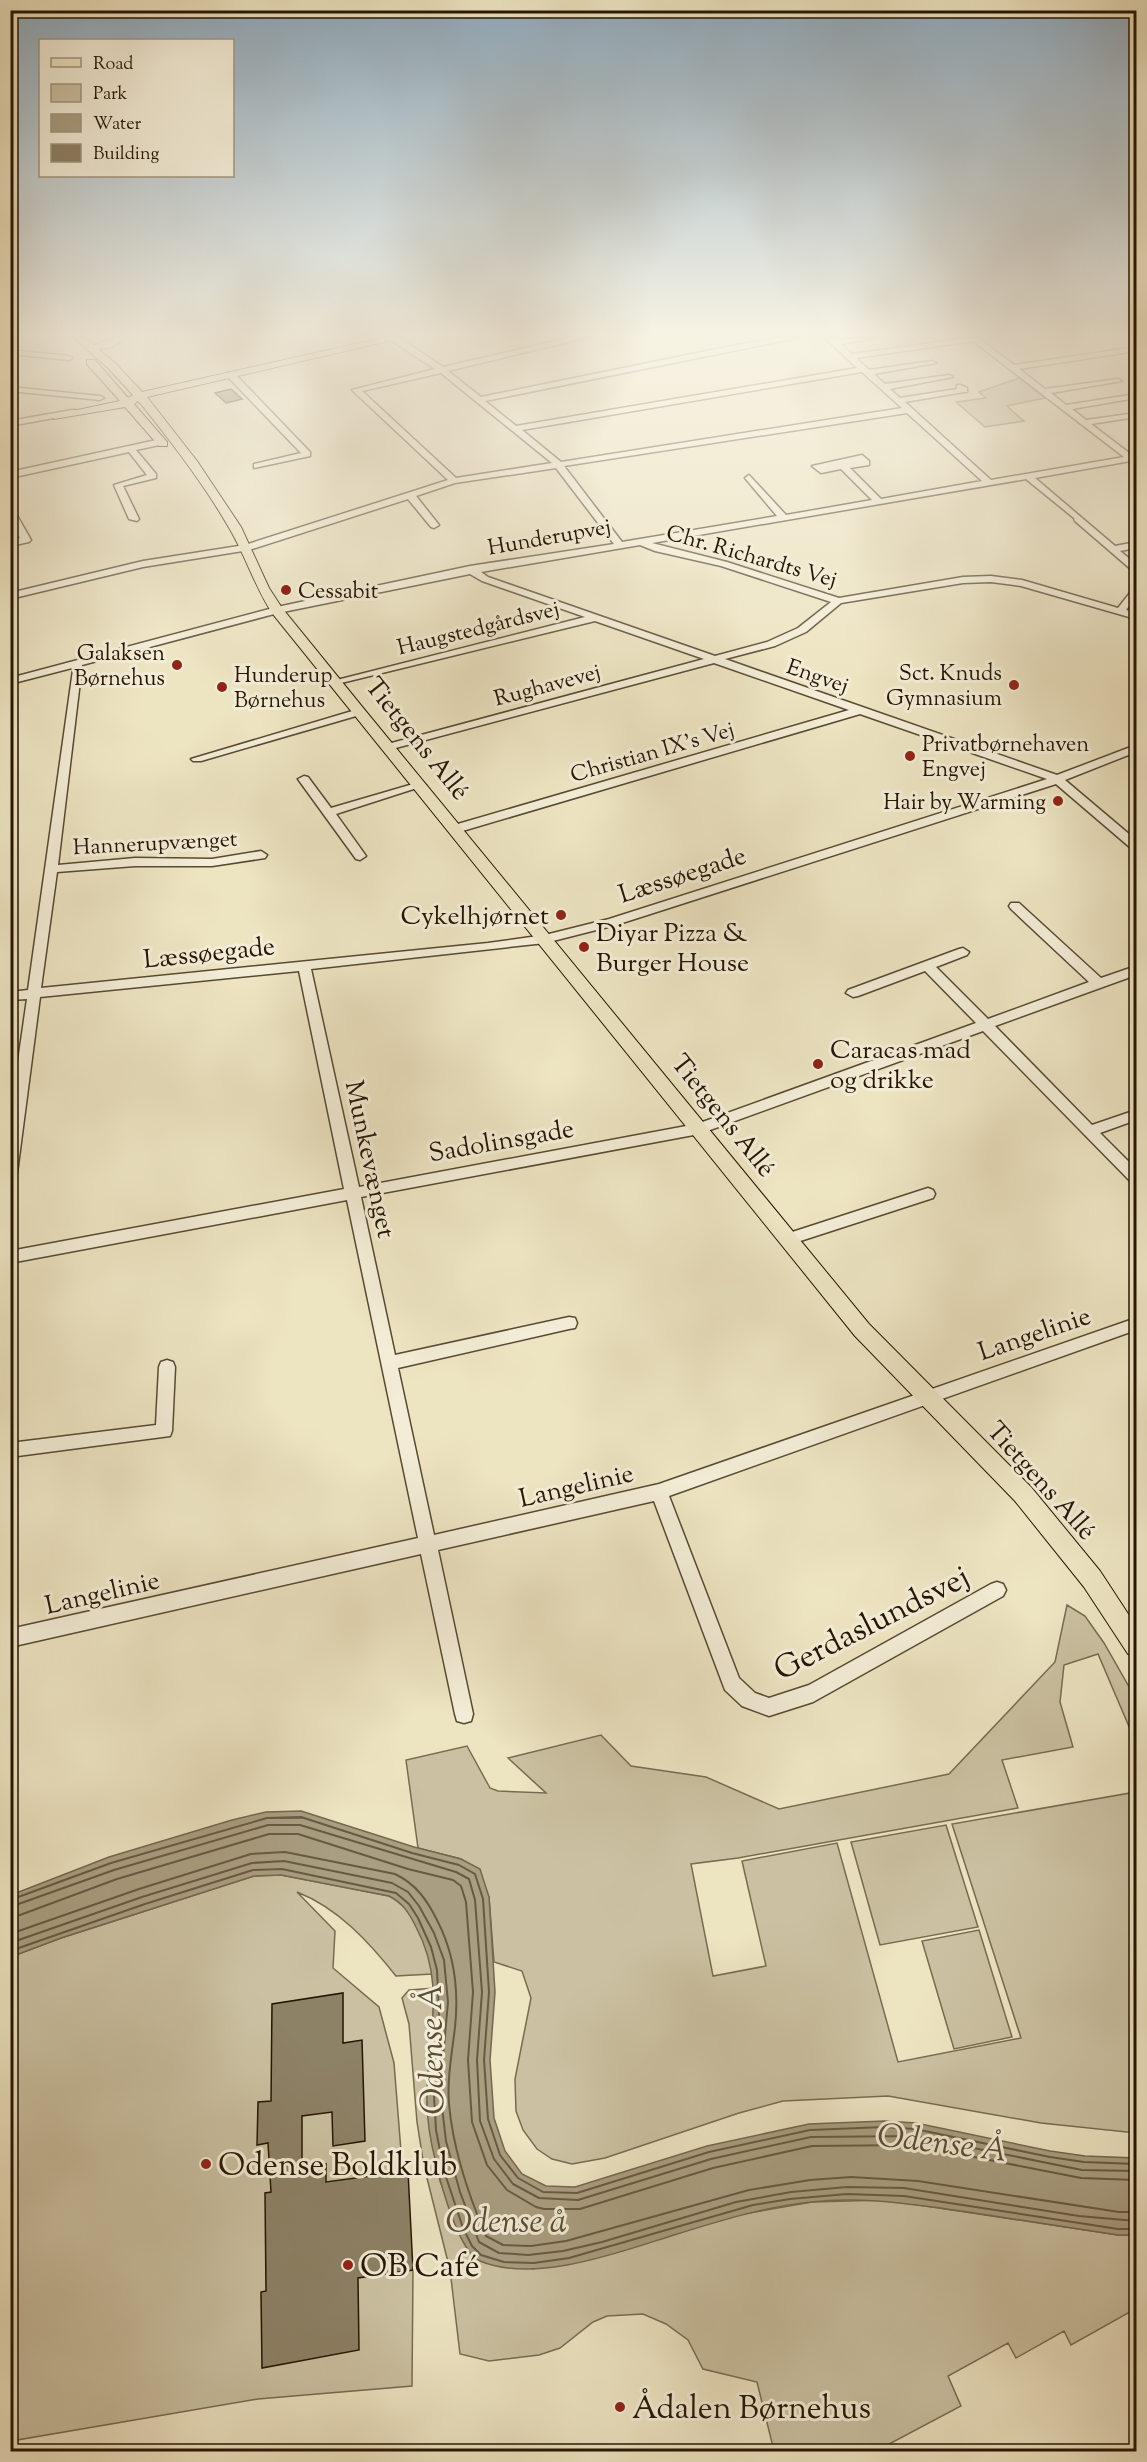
<svg xmlns="http://www.w3.org/2000/svg" width="1147" height="2462" font-family="'Sorts Mill Goudy',serif">
  <style>
    .green { fill: #cbc1a2; stroke: #786b52; stroke-width: 1.5 }
    .water { fill: #a99e81; stroke: #75674f; stroke-width: 1.5 }
    .lines { fill: none; stroke-linecap: round; stroke-linejoin: round }
    .shore-far1 { stroke: #685a42; stroke-width: 1.5 }
    .shore { stroke: #685a42; stroke-width: 2 }
    .building { fill: #8d8166; stroke: #261503; stroke-width: 1.5 }
    .minor-casing { stroke: #584933; stroke-width: 3 }
    .major-casing { stroke: #261503; stroke-width: 2 }
    .minor { fill: #f3edd7; fill-rule: evenodd }
    .major { fill: #ede4c2; fill-rule: evenodd }
    .poi-dot { fill: #8f2418; stroke: #f3edd7; stroke-width: 2 }
    .labels { text-anchor: middle; stroke-width: 6; stroke-linejoin: round; paint-order: stroke }
    .far-street-label { font-size: 22px; fill: #261503; stroke: #f3edd7 }
    .far-poi-label { font-size: 22px; fill: #261503; stroke: #f3edd7; text-anchor: start }
    .street-label { font-size: 26px; fill: #261503; stroke: #f3edd7 }
    .poi-label { font-size: 26px; fill: #261503; stroke: #f3edd7; text-anchor: start }
    .near-street-label { font-size: 32px; fill: #261503; stroke: #f3edd7 }
    .near-poi-label { font-size: 32px; fill: #261503; stroke: #f3edd7; text-anchor: start }
    .near-water-label { font-size: 33px; font-style: italic; fill: #5a4c35; stroke: #f3edd7 }
  </style>
  <rect width="100%" height="100%" fill="#ede4c2"/>
  <filter id="stains"><feTurbulence type="fractalNoise" baseFrequency=".00333" numOctaves="4"/><feColorMatrix values="0 0 0 0 .2 0 0 0 0 .09 0 0 0 0 .02 0 0 0 .5 -.17"/></filter>
  <radialGradient id="worn" r=".72"><stop offset=".6" stop-color="#630" stop-opacity="0"/><stop offset="1" stop-color="#630" stop-opacity=".3"/></radialGradient>
  <path class="green" d="M 1019,378 L 1045,398 L 1007,406 L 1024,421 L 985,427 L 956,402 L 986,398 L 979,392 Z
    M 1067,1605 L 1085,1616 L 1104,1643 L 1136,1699 L 1136,1743 L 1098,1654 L 1064,1665 L 1060,1702 L 1073,1747 L 1002,1760 L 1018,1808 L 738,1858 L 691,1864 L 713,1976 L 766,1966 L 742,1861 L 837,1843 L 898,2062 L 1021,2038 L 952,1824 L 1136,1792 L 1136,2133 L 1041,2123 L 888,2096 L 783,2101 L 739,2113 L 605,2158 L 572,2164 L 552,2159 L 537,2149 L 523,2130 L 516,2111 L 515,2079 L 531,1998 L 522,1971 L 494,1962 L 489,1897 L 461,1859 L 418,1848 L 406,1760 L 467,1746 L 490,1788 L 498,1791 L 546,1793 L 508,1758 L 601,1735 L 631,1766 L 706,1777 L 779,1809 L 949,1774 L 1055,1662 Z
    M 946,1825 L 978,1927 L 880,1945 L 851,1842 Z
    M 281,1875 L 389,1896 C 415,1908 428,1948 432,1974 L 396,1976 C 369,1942 338,1908 297,1892 L 335,1931 L 333,1968 L 379,2007 L 394,2063 L 410,2265 L 413,2270 L 412,2386 L 258,2399 L 11,2441 L 10,1957 L 61,1938 L 254,1876 Z
    M 979,1930 L 1012,2037 L 954,2049 L 922,1941 Z
    M 435,1988 L 427,2104 L 440,2181 L 456,2223 L 532,2269 L 591,2259 L 738,2215 L 812,2202 L 886,2200 L 1118,2235 L 1136,2235 L 1136,2312 L 1135,2309 L 1071,2345 L 1064,2331 L 1016,2358 L 1008,2343 L 948,2376 L 961,2406 L 876,2451 L 774,2451 L 757,2382 L 703,2369 L 688,2340 L 666,2324 L 643,2314 L 607,2316 L 593,2322 L 560,2348 L 539,2355 L 489,2361 L 460,2354 L 450,2270 L 424,2166 L 417,2122 L 409,2024 L 402,1998 L 409,1990 Z"/>
  <path class="water" d="M 301,1811 L 414,1847 L 461,1859 L 480,1869 L 489,1897 L 495,1992 L 490,2060 L 494,2118 L 505,2151 L 522,2174 L 546,2186 L 575,2187 L 707,2146 L 809,2124 L 885,2121 L 916,2123 L 1050,2151 L 1085,2156 L 1136,2158 L 1136,2235 L 1118,2235 C 1068,2227 1018,2220 968,2212 C 916,2205 864,2196 811,2202 C 764,2207 719,2221 674,2235 C 620,2252 535,2284 480,2261 C 459,2252 441,2185 436,2163 C 431,2144 427,2121 427,2101 C 426,2038 448,1987 416,1927 C 409,1913 403,1903 389,1896 L 281,1875 L 254,1876 L 61,1938 L 11,1957 L 11,1895 L 109,1857 L 232,1820 L 266,1812 Z"/>
  <g class="lines">
    <path class="shore-far1" d="M 267,1818 L 304,1818"/>
    <path class="shore" d="M 10,1900 L 111,1863 L 267,1818 L 301,1817 L 412,1853 L 459,1865 L 475,1874 L 483,1899 L 489,1992 L 484,2060 L 488,2119 L 500,2155 L 518,2178 L 543,2192 L 577,2193 L 709,2152 L 810,2130 L 884,2127 L 915,2129 L 1050,2157 L 1084,2162 L 1136,2164
      M 10,1907 L 114,1870 L 268,1825 L 300,1825 L 456,1872 L 469,1879 L 475,1900 L 482,1992 L 477,2060 L 480,2121 L 494,2159 L 513,2184 L 539,2198 L 578,2200 L 711,2159 L 811,2137 L 914,2136 L 1082,2170 L 1136,2171
      M 10,1916 L 20,1915 L 117,1879 L 269,1834 L 298,1834 L 408,1869 L 453,1880 L 461,1886 L 466,1902 L 473,1992 L 468,2060 L 472,2122 L 487,2165 L 507,2190 L 536,2207 L 544,2209 L 580,2209 L 713,2168 L 812,2146 L 913,2145 L 1081,2178 L 1136,2180
      M 10,1934 L 139,1889 L 251,1854 L 285,1852 L 395,1874 C 416,1884 427,1900 437,1920 C 454,1953 459,1990 455,2027 C 452,2053 447,2078 449,2104 C 453,2150 468,2194 486,2236 L 503,2245 L 531,2246 L 566,2241 L 749,2190 L 810,2180 L 851,2177 L 918,2181 L 1119,2212 L 1136,2212
      M 10,1943 L 142,1897 L 252,1863 L 284,1861 L 392,1883 L 408,1892 L 419,1906 L 434,1933 L 444,1960 L 448,2002 L 440,2090 L 446,2141 L 460,2192 L 479,2242 L 499,2253 L 528,2255 L 563,2251 L 602,2242 L 736,2202 L 791,2192 L 847,2187 L 904,2188 L 1079,2216 L 1136,2221
      M 10,1951 L 145,1904 L 253,1870 L 282,1869 L 396,1893 L 409,1904 L 418,1918 L 431,1947 L 437,1970 L 439,2013 L 433,2079 L 436,2130 L 444,2171 L 463,2228 L 472,2246 L 481,2255 L 504,2262 L 534,2263 L 569,2258 L 753,2205 L 790,2199 L 847,2194 L 904,2196 L 1118,2229 L 1136,2229"/>
  </g>
  <path class="building" d="M 231,389 L 242,399 L 226,403 L 215,393 Z
    M 343,1993 L 343,2043 L 362,2040 L 365,2141 L 333,2146 L 332,2112 L 302,2116 L 302,2168 L 326,2164 L 326,2182 L 408,2171 L 413,2270 L 358,2278 L 359,2350 L 262,2368 L 261,2292 L 266,2291 L 265,2193 L 271,2192 L 268,2143 L 257,2145 L 258,2102 L 271,2101 L 272,2004 Z"/>
  <g class="lines">
    <g class="minor-casing">
      <path id="minor" d="M 117,337 L 128,337 L 111,347 L 91,350 L 87,348 Z
        M 393,337 L 398,337 L 443,367 L 574,337 L 589,337 L 448,371 L 481,397 L 726,347 L 782,337 L 802,337 L 485,401 L 516,426 L 857,368 L 824,337 L 833,337 L 836,340 L 877,337 L 841,344 L 852,354 L 977,337 L 1014,365 L 1136,347 L 1136,351 L 1019,369 L 1045,389 L 1118,379 L 1122,381 L 1051,393 L 1066,405 L 1136,394 L 1136,398 L 1072,409 L 1086,420 L 1136,413 L 1136,417 L 1091,424 L 1133,456 L 1136,456 L 1136,460 L 1035,478 L 1115,546 L 1136,542 L 1136,548 L 1120,551 L 1136,564 L 1136,572 L 1133,571 L 1075,521 L 1074,518 L 1026,479 L 652,543 L 727,562 L 839,598 L 963,577 L 991,576 L 1022,580 L 1118,608 L 1133,589 L 1136,588 L 1136,597 L 1126,610 L 1136,613 L 1136,619 L 1021,586 L 991,582 L 963,583 L 841,603 L 806,632 L 775,646 L 725,659 L 1057,775 L 1136,745 L 1136,752 L 1065,780 L 1136,840 L 1136,850 L 1132,849 L 1056,784 L 616,925 L 545,943 L 311,969 L 359,1187 L 697,1124 L 976,1023 L 925,971 L 858,996 L 853,997 L 846,993 L 848,990 L 959,949 L 963,948 L 969,952 L 967,955 L 936,967 L 988,1019 L 1089,982 L 1011,909 L 1009,906 L 1011,903 L 1019,903 L 1101,978 L 1136,966 L 1136,975 L 995,1026 L 1092,1125 L 1136,1110 L 1136,1120 L 1100,1133 L 1136,1169 L 1136,1183 L 1131,1182 L 983,1031 L 699,1134 L 361,1197 L 395,1355 L 569,1317 L 575,1318 L 577,1323 L 575,1328 L 569,1329 L 398,1368 L 434,1535 L 659,1484 L 1136,1318 L 1136,1330 L 669,1496 L 739,1678 L 755,1693 L 769,1698 L 809,1685 L 991,1584 L 997,1582 L 1003,1584 L 1006,1590 L 1003,1596 L 813,1702 L 769,1716 L 742,1706 L 725,1690 L 654,1501 L 438,1550 L 473,1714 L 471,1721 L 464,1723 L 457,1721 L 455,1714 L 421,1554 L 10,1647 L 10,1629 L 418,1538 L 347,1200 L 10,1263 L 10,1251 L 344,1189 L 299,971 L 40,997 L 17,1173 L 10,1178 L 10,1117 L 27,999 L 10,1000 L 10,992 L 28,990 L 73,670 L 72,668 L 10,684 L 10,678 L 277,607 L 470,566 L 614,544 L 556,468 L 455,483 L 416,496 L 439,525 L 434,528 L 431,527 L 408,499 L 249,550 L 143,567 L 10,599 L 10,593 L 143,561 L 245,545 L 448,480 L 352,390 L 435,369 L 392,341 ZM 973,341 L 1124,457 L 991,480 L 905,402 L 964,392 L 967,392 L 967,388 L 960,385 L 957,385 L 957,389 L 900,398 L 890,389 L 953,377 L 949,375 L 885,384 L 874,374 L 936,363 L 932,361 L 869,370 L 856,358 ZM 862,372 L 902,408 L 561,462 L 522,430 ZM 441,373 L 552,463 L 456,478 L 362,391 ZM 907,413 L 982,481 L 881,499 L 850,468 L 869,465 L 869,461 L 862,455 L 812,466 L 821,473 L 841,469 L 872,500 L 786,515 L 749,475 L 745,478 L 777,516 L 622,542 L 564,466 ZM 640,545 L 655,551 L 721,566 L 831,602 L 798,628 L 767,642 L 715,656 L 488,577 L 481,572 ZM 470,574 L 482,581 L 585,617 L 333,681 L 333,685 L 595,621 L 704,659 L 384,745 L 384,749 L 392,749 L 714,663 L 849,710 L 451,826 L 451,832 L 459,832 L 860,714 L 1047,779 L 609,919 L 545,935 L 488,943 L 41,988 L 57,872 L 135,866 L 212,866 L 265,858 L 267,855 L 261,851 L 212,859 L 135,858 L 58,865 L 82,665 L 278,613 Z
        M 10,350 L 69,356 L 73,358 L 69,360 L 10,354 Z
        M 228,373 L 234,373 L 310,452 L 310,456 L 254,468 L 254,464 L 301,453 L 228,377 Z
        M 10,387 L 100,396 L 104,398 L 100,400 L 10,391 Z
        M 72,410 L 75,410 L 75,414 L 10,426 L 10,421 Z
        M 161,439 L 164,440 L 164,444 L 136,450 L 156,474 L 156,478 L 123,486 L 139,519 L 137,521 L 129,519 L 114,485 L 147,475 L 129,452 L 10,478 L 10,472 Z
        M 10,509 L 15,512 L 31,540 L 29,542 L 10,546 L 10,540 L 20,538 L 10,521 Z
        M 359,709 L 363,710 L 363,714 L 201,761 L 193,761 L 191,759 Z
        M 304,776 L 308,777 L 331,808 L 420,782 L 426,785 L 336,814 L 366,856 L 360,860 L 356,859 L 298,779 Z
        M 928,1188 L 933,1190 L 935,1194 L 933,1198 L 788,1245 L 783,1243 L 780,1239 L 783,1235 Z
        M 167,1360 L 173,1362 L 175,1367 L 172,1431 L 170,1436 L 10,1457 L 10,1443 L 156,1425 L 159,1367 L 161,1362 Z"/>
    </g>
    <g class="major-casing">
      <path id="major" d="M 73,337 L 84,337 L 116,364 L 142,392 L 386,337 L 406,337 L 147,397 L 197,461 L 241,527 L 269,588 L 282,608 L 364,709 L 869,1324 L 1031,1487 L 1100,1571 L 1136,1626 L 1136,1657 L 1128,1654 L 1084,1587 L 1015,1501 L 855,1336 L 272,613 C 254,585 245,554 228,526 C 203,483 172,443 141,404 L 138,401 L 134,404 L 167,442 L 167,446 L 159,446 L 125,407 L 54,419 L 54,415 L 120,401 L 87,364 L 87,360 L 95,360 L 128,398 L 133,395 L 108,368 Z"/>
    </g>
    <use href="#minor" class="minor"/>
    <use href="#major" class="major"/>
  </g>
  <linearGradient id="sky" x2="0" y2="1"><stop stop-color="#8fabbf"/><stop offset="0.49" stop-color="#f7f3e4"/><stop offset="1" stop-color="#f7f3e4" stop-opacity="0"/></linearGradient>
  <rect width="1147" height="682" fill="url(#sky)"/>
  <g class="poi-dot">
    <circle cx="286" cy="590" r="6"/>
    <circle cx="177" cy="665" r="6"/>
    <circle cx="1014" cy="685" r="6"/>
    <circle cx="222" cy="687" r="6"/>
    <circle cx="910" cy="756" r="6"/>
    <circle cx="1058" cy="801" r="6"/>
    <circle cx="561" cy="915" r="6"/>
    <circle cx="584" cy="947" r="6"/>
    <circle cx="818" cy="1064" r="6"/>
    <circle cx="206" cy="2164" r="6"/>
    <circle cx="348" cy="2265" r="6"/>
    <circle cx="620" cy="2407" r="6"/>
  </g>
  <g class="labels">
    <g class="far-street-label">
      <text transform="translate(549 536) rotate(-10)" y="8">Hunderupvej</text>
      <text transform="translate(752 555) rotate(16)" y="8">Chr. Richardts Vej</text>
      <text transform="translate(478 627) rotate(-14)" y="8">Haugstedgårdsvej</text>
      <text transform="translate(818 675) rotate(19)" y="8">Engvej</text>
      <text transform="translate(547 684) rotate(-15)" y="8">Rughavevej</text>
      <text transform="translate(652 751) rotate(-16)" y="8">Christian IX's Vej</text>
      <text transform="translate(155 842) rotate(-3)" y="8">Hannerupvænget</text>
    </g>
    <g class="far-poi-label">
      <text x="298" y="598">Cessabit</text>
      <text x="165" y="660" text-anchor="end">Galaksen<tspan x="165" dy="25">Børnehus</tspan></text>
      <text x="1002" y="680" text-anchor="end">Sct. Knuds<tspan x="1002" dy="25">Gymnasium</tspan></text>
      <text x="234" y="682">Hunderup<tspan x="234" dy="25">Børnehus</tspan></text>
      <text x="922" y="751">Privatbørnehaven<tspan x="922" dy="25">Engvej</tspan></text>
      <text x="1046" y="809" text-anchor="end">Hair by Warming</text>
    </g>
    <g class="street-label">
      <text transform="translate(418 738) rotate(51)" y="9">Tietgens Allé</text>
      <text transform="translate(682 874) rotate(-18)" y="9">Læssøegade</text>
      <text transform="translate(209 952) rotate(-6)" y="9">Læssøegade</text>
      <text transform="translate(724 1115) rotate(51)" y="9">Tietgens Allé</text>
      <text transform="translate(501 1140) rotate(-10)" y="9">Sadolinsgade</text>
      <text transform="translate(371 1159) rotate(78)" y="9">Munkevænget</text>
      <text transform="translate(1034 1333) rotate(-19)" y="9">Langelinie</text>
      <text transform="translate(1042 1480) rotate(48)" y="9">Tietgens Allé</text>
      <text transform="translate(576 1485) rotate(-13)" y="9">Langelinie</text>
      <text transform="translate(102 1592) rotate(-13)" y="9">Langelinie</text>
    </g>
    <g class="poi-label">
      <text x="549" y="924" text-anchor="end">Cykelhjørnet</text>
      <text x="596" y="941">Diyar Pizza &amp;<tspan x="596" dy="30">Burger House</tspan></text>
      <text x="830" y="1058">Caracas mad<tspan x="830" dy="30">og drikke</tspan></text>
    </g>
    <g class="near-street-label">
      <text transform="translate(871 1622) rotate(-27)" y="11">Gerdaslundsvej</text>
    </g>
    <g class="near-poi-label">
      <text x="218" y="2175">Odense Boldklub</text>
      <text x="360" y="2276">OB Café</text>
      <text x="632" y="2418">Ådalen Børnehus</text>
    </g>
    <g class="near-water-label">
      <text transform="translate(430 2050) rotate(-91)" y="12">Odense Å</text>
      <text transform="translate(942 2141) rotate(7)" y="12">Odense Å</text>
      <text x="506" y="2232">Odense å</text>
    </g>
  </g>
  <rect width="1147" height="2462" fill="none" stroke="#ede4c2" stroke-width="36"/>
  <rect x="12" y="12" width="1123" height="2438" fill="none" stroke="#261503" stroke-width="3"/>
  <rect x="18" y="18" width="1111" height="2426" fill="none" stroke="#261503" stroke-width="1.5"/>
  <rect x="39" y="39" width="195" height="138" fill="#f3edd7" stroke="#a19782" stroke-width="1.5"/>
  <rect x="51" y="58" width="30" height="9" fill="#ede4c2" stroke="#a19782" stroke-width="1.5"/>
  <text x="93" y="69" font-size="18" fill="#261503">Road</text>
  <rect x="51" y="84" width="30" height="18" fill="#cbc1a2" stroke="#a19782" stroke-width="1.5"/>
  <text x="93" y="99" font-size="18" fill="#261503">Park</text>
  <rect x="51" y="114" width="30" height="18" fill="#a99e81" stroke="#a19782" stroke-width="1.5"/>
  <text x="93" y="129" font-size="18" fill="#261503">Water</text>
  <rect x="51" y="144" width="30" height="18" fill="#8d8166" stroke="#a19782" stroke-width="1.5"/>
  <text x="93" y="159" font-size="18" fill="#261503">Building</text>
  <rect width="100%" height="100%" filter="url(#stains)"/>
  <rect width="100%" height="100%" fill="url(#worn)"/>
</svg>
